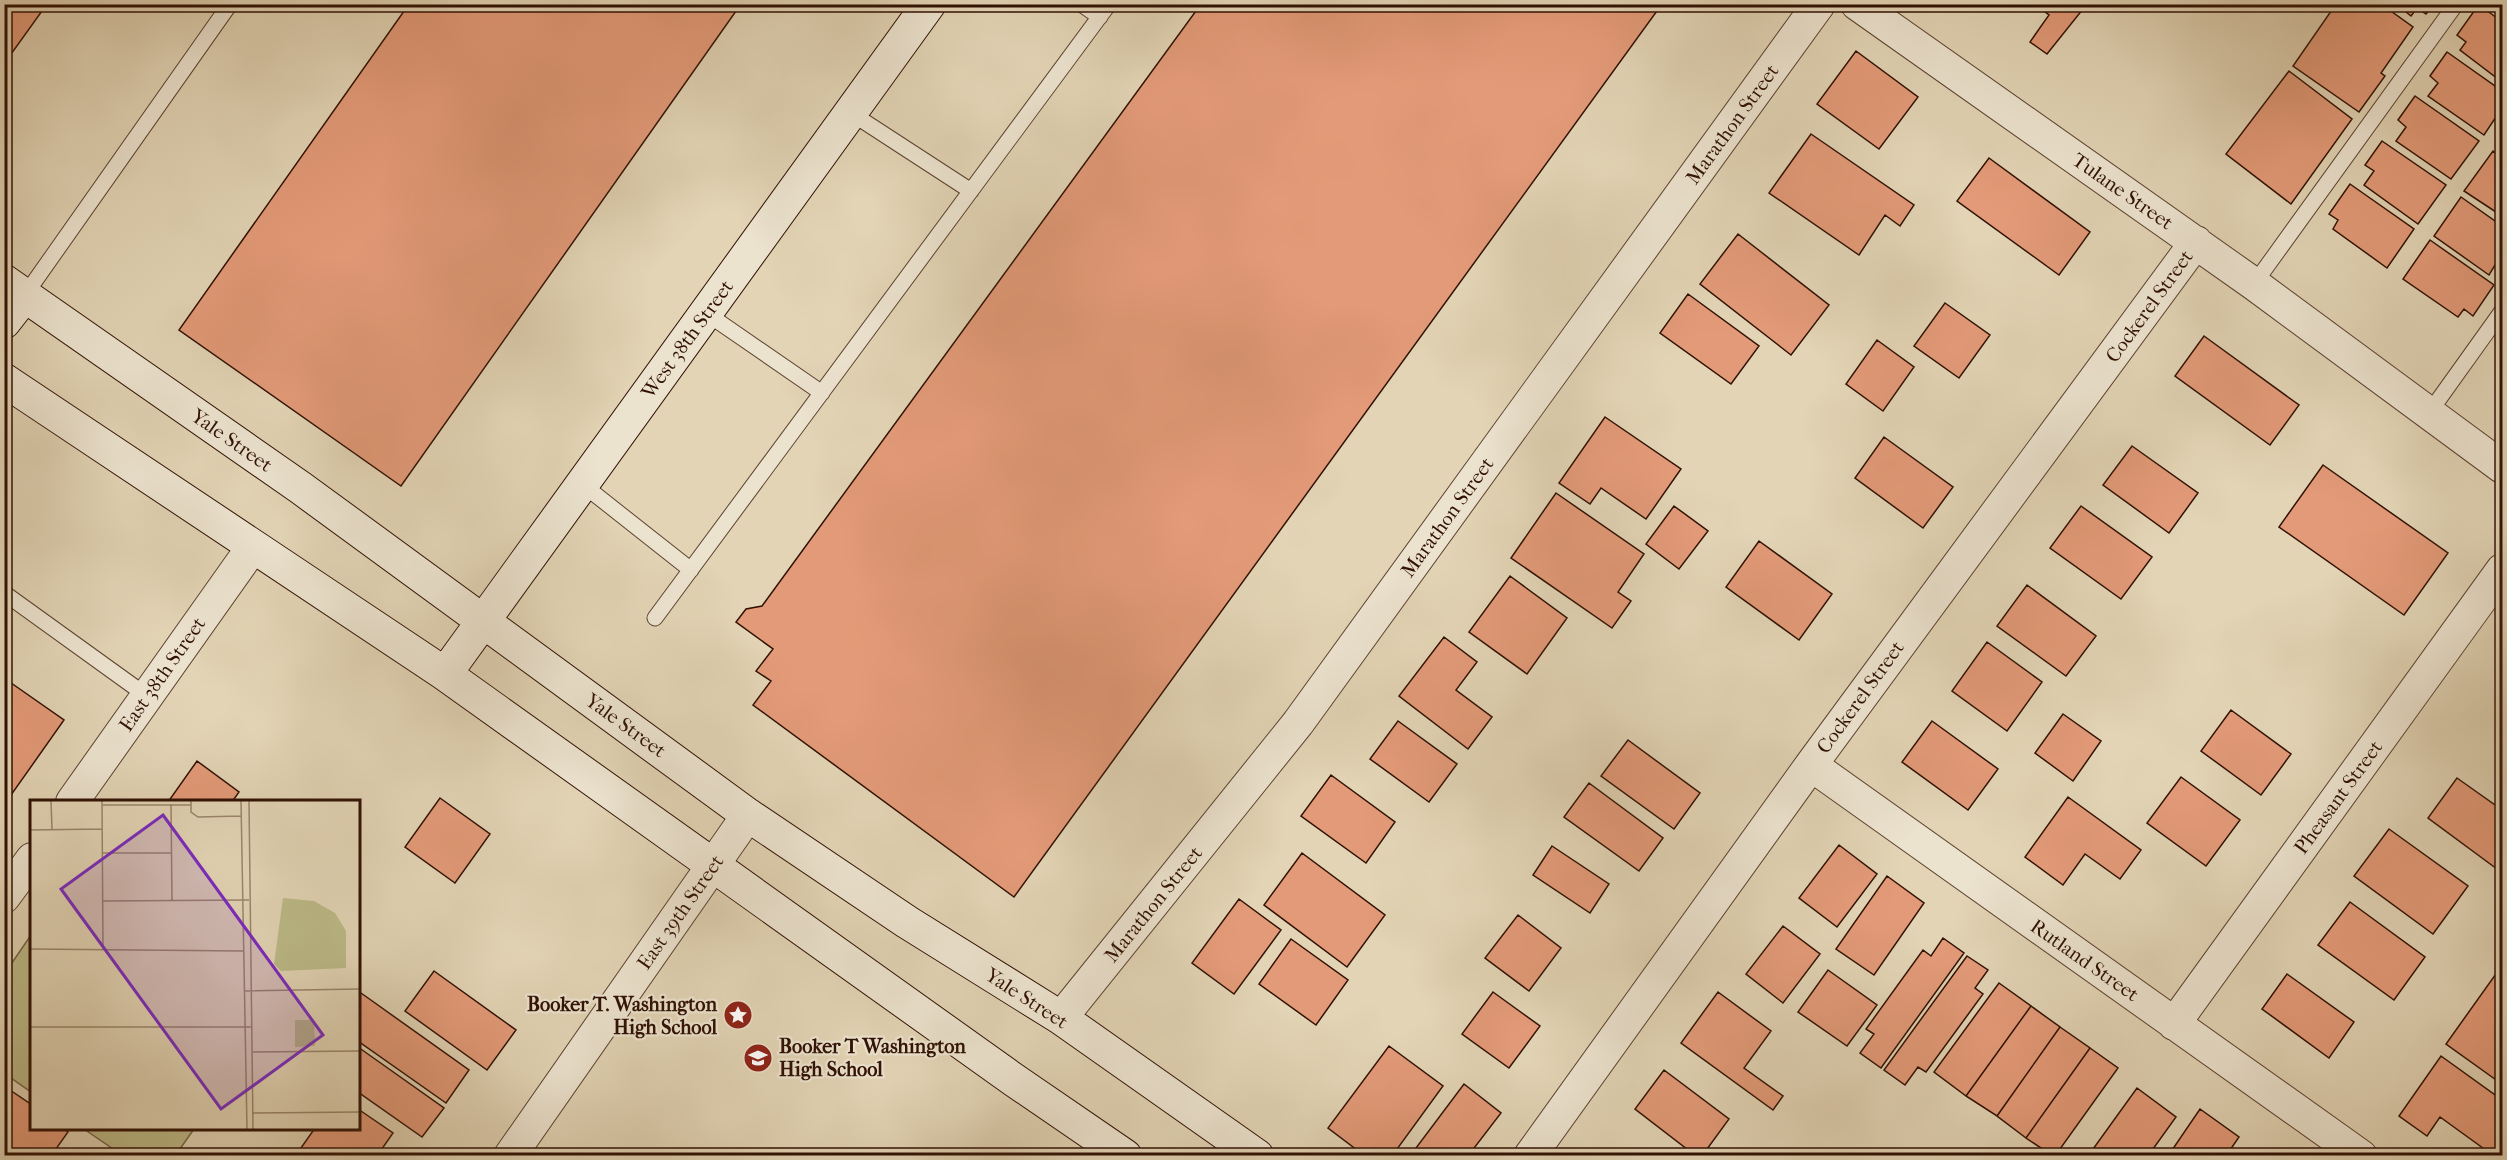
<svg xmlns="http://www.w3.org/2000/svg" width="2507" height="1160" font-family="'IM FELL French Canon',serif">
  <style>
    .green { fill: #bcba88; stroke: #766646; stroke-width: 1.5 }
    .building { fill: #e39a78; stroke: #301104; stroke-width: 1.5 }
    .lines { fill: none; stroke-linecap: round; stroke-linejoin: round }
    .lane-casing { stroke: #5c4230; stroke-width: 17 }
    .street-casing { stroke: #5c4230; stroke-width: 34 }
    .secondary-casing { stroke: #301104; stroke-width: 35 }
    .lane { stroke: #ece3cf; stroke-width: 15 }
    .street { stroke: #ece3cf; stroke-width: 32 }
    .secondary { stroke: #ece3cf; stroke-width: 33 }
    .labels { text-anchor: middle; stroke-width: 4.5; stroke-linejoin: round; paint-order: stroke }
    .street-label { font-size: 20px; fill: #301104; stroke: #ece3cf }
    .poi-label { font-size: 20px; font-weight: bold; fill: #301104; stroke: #ece3cf; text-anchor: end }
    .inset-road { fill: none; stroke: #9b866e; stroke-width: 1.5 }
    .view { fill: #7b2cbf; fill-opacity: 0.15; stroke: #7b2cbf; stroke-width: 3 }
    .inset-edge { fill: none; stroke: #301104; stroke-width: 3 }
  </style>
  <rect width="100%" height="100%" fill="#e2d4b5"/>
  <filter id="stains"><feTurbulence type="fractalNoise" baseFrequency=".00333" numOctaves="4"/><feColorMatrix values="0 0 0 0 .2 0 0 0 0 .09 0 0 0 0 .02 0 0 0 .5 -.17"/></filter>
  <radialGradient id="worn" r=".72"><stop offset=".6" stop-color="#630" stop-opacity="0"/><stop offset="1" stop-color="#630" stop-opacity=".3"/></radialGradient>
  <path class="green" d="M 31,935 L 31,1092 L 4,1073 L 5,973 Z
    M 84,1129 L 194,1129 L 175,1156 L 122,1155 Z"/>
  <path class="building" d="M 4,4 L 47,4 L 4,64 Z
    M 409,4 L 741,4 L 401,486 L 179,330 Z
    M 1201,4 L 1662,4 L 1014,897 L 753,705 L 771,681 L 756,671 L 773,649 L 736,622 L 746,609 L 762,606 Z
    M 2035,4 L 2087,4 L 2047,54 L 2030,42 L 2049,15 Z
    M 2336,4 L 2381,4 L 2413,27 L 2381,73 L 2385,76 L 2359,112 L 2293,66 Z
    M 2396,4 L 2434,4 L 2426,14 L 2417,8 L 2411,16 Z
    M 2495,4 L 2502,4 L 2502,16 L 2492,8 Z
    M 2481,6 L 2502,22 L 2502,82 L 2460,50 L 2466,42 L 2457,35 L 2477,7 L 2480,9 Z
    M 1856,51 L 1918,97 L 1879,149 L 1817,104 Z
    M 2447,52 L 2502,91 L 2502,108 L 2484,135 L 2428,96 L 2438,83 L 2430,76 Z
    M 2289,71 L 2352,119 L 2291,204 L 2226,154 Z
    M 2415,96 L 2479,141 L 2451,179 L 2396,141 L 2406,127 L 2398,120 Z
    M 1811,134 L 1914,205 L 1900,226 L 1885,215 L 1859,255 L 1769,193 Z
    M 2382,141 L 2446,185 L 2418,224 L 2364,185 L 2374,171 L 2365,165 Z
    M 2493,151 L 2502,158 L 2502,216 L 2464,191 Z
    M 1989,158 L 2090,232 L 2059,275 L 1957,201 Z
    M 2350,184 L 2414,229 L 2387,268 L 2333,229 L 2338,220 L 2329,214 Z
    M 2461,197 L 2502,226 L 2502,263 L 2498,260 L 2489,275 L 2434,236 Z
    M 1738,234 L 1829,305 L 1791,355 L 1700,284 Z
    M 2430,240 L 2494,285 L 2473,316 L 2464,309 L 2458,317 L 2403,279 Z
    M 1688,294 L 1759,346 L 1731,384 L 1660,333 Z
    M 1945,303 L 1990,335 L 1959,378 L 1914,346 Z
    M 2204,336 L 2299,405 L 2270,445 L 2175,376 Z
    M 1877,340 L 1914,367 L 1883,411 L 1846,384 Z
    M 1605,417 L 1681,469 L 1646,519 L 1601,488 L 1590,504 L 1559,483 Z
    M 1884,437 L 1953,487 L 1923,528 L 1855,478 Z
    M 2132,446 L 2198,493 L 2169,533 L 2103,485 Z
    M 2323,465 L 2448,553 L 2404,615 L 2279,527 Z
    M 1556,493 L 1644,554 L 1618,592 L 1631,601 L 1612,628 L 1511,558 Z
    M 1674,506 L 1708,531 L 1679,569 L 1646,544 Z
    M 2081,506 L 2152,557 L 2121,599 L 2050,548 Z
    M 1759,541 L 1832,594 L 1799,640 L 1726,587 Z
    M 1510,576 L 1567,618 L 1527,674 L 1469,632 Z
    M 2027,585 L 2096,636 L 2066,676 L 1997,626 Z
    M 1444,637 L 1477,662 L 1456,690 L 1492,717 L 1468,749 L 1399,696 Z
    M 1987,642 L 2042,682 L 2007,731 L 1952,691 Z
    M 4,678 L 64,720 L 4,805 Z
    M 2231,710 L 2291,754 L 2261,795 L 2201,751 Z
    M 2063,714 L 2101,741 L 2073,781 L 2035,753 Z
    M 1398,721 L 1457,764 L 1429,802 L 1370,759 Z
    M 1932,721 L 1998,769 L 1968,810 L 1902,762 Z
    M 1628,740 L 1700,793 L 1674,829 L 1601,776 Z
    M 197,761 L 239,792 L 232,802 L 168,802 Z
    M 1331,775 L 1395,822 L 1366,863 L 1301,816 Z
    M 2181,777 L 2240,820 L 2206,866 L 2147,823 Z
    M 2457,778 L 2502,810 L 2502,862 L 2497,869 L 2428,818 Z
    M 1589,783 L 1663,838 L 1639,871 L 1564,817 Z
    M 2068,797 L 2141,850 L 2120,879 L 2085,854 L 2063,885 L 2025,857 Z
    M 440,798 L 490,834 L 455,883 L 405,847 Z
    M 2389,829 L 2468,886 L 2433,934 L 2354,876 Z
    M 1839,845 L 1877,874 L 1837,927 L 1799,898 Z
    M 1552,846 L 1609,884 L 1590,913 L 1533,875 Z
    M 1302,853 L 1385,915 L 1347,967 L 1264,905 Z
    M 1887,876 L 1924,903 L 1874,975 L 1836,949 Z
    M 1239,899 L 1281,930 L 1234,994 L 1192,963 Z
    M 2350,902 L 2425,957 L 2394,1000 L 2318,945 Z
    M 1518,915 L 1561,948 L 1529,991 L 1485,958 Z
    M 1783,926 L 1820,954 L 1783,1003 L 1746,974 Z
    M 1943,938 L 1964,953 L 1881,1068 L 1860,1053 L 1874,1034 L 1866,1029 L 1923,950 L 1931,956 Z
    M 1291,939 L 1348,980 L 1316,1025 L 1259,984 Z
    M 1967,956 L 1988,970 L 1975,988 L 1983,994 L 1926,1072 L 1918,1067 L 1905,1085 L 1884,1070 Z
    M 1828,970 L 1877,1005 L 1847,1046 L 1798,1012 Z
    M 434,971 L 516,1030 L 487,1070 L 405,1011 Z
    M 2498,971 L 2502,974 L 2502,1078 L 2499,1082 L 2446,1044 Z
    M 2287,974 L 2354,1022 L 2329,1058 L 2262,1009 Z
    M 1999,983 L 2031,1006 L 1966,1096 L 1934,1072 Z
    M 1493,992 L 1540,1026 L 1509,1068 L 1462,1034 Z
    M 1718,992 L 1771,1031 L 1744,1068 L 1783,1096 L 1773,1110 L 1681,1043 Z
    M 361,993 L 469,1070 L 446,1103 L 358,1041 L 358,997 Z
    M 2031,1006 L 2060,1027 L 1997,1116 L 1966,1096 Z
    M 2060,1027 L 2090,1048 L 2026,1138 L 1997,1116 Z
    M 1389,1046 L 1443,1086 L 1392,1156 L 1365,1156 L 1328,1128 Z
    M 358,1047 L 444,1108 L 422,1137 L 358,1092 Z
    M 2090,1048 L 2118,1068 L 2055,1156 L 2053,1156 L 2026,1138 Z
    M 2441,1056 L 2502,1100 L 2502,1156 L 2494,1156 L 2440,1117 L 2427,1136 L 2399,1116 Z
    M 1664,1070 L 1729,1119 L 1702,1156 L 1696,1156 L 1635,1109 Z
    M 1464,1084 L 1501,1113 L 1468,1156 L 1410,1156 Z
    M 4,1086 L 32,1105 L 32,1128 L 63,1128 L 68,1132 L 51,1156 L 4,1155 Z
    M 2137,1088 L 2176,1117 L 2148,1156 L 2088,1156 Z
    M 358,1109 L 393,1133 L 377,1156 L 296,1155 L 315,1128 L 358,1128 Z
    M 2200,1109 L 2239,1137 L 2226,1156 L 2168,1156 Z"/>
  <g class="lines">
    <g class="lane-casing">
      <path id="lane" d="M 1081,4 L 1100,17
        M 851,113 L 971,191
        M 2254,284 L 2456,4
        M 25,295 L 230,4
        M 706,313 L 822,393
        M 2429,413 L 2502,311
        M 582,484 L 691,570
        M 4,593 L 147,696
        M 655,618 L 1109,4"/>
    </g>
    <g class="street-casing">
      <path id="street" d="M 1857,4 L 2254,284 L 2502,467
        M 1811,765 L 2361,1156
        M 72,802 L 252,548
        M 4,897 L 32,859
        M 1061,1018 L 1298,723 L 1819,4
        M 2174,1024 L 2502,570
        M 510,1156 L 748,815
        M 1530,1156 L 1811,765 L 2196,242"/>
    </g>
    <g class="secondary-casing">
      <path id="secondary" d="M 4,281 L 301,488 L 748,815 L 907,922 L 1061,1018 L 1257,1156
        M 4,322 L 25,295
        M 4,380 L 445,674 L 1014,1080 L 1125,1156
        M 445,674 L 929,4"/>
    </g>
    <use href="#lane" class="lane"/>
    <use href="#street" class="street"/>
    <use href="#secondary" class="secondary"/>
  </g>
  <defs>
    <g id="sight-disc" transform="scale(1.5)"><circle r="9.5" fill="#8f2418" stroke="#ece3cf"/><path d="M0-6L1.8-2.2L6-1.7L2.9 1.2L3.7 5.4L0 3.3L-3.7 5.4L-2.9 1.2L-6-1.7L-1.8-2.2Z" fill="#fff"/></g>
    <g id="school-disc" transform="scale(1.5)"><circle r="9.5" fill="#8f2418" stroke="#ece3cf"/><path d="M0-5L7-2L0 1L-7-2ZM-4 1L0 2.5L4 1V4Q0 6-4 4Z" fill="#fff"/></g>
  </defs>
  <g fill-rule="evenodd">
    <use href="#sight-disc" x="738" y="1015"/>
    <use href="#school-disc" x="758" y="1058"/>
  </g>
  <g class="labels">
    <g class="street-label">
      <text transform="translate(1732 124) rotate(-54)" y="7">Marathon Street</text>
      <text transform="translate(2123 191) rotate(35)" y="7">Tulane Street</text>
      <text transform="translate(2149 306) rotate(-54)" y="7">Cockerel Street</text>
      <text transform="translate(687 339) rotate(-54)" y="7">West 38th Street</text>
      <text transform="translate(232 440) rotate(35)" y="7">Yale Street</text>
      <text transform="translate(1447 517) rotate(-54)" y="7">Marathon Street</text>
      <text transform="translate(162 674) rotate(-55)" y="7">East 38th Street</text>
      <text transform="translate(1860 697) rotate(-54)" y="7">Cockerel Street</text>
      <text transform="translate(626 725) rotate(36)" y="7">Yale Street</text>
      <text transform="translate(2338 797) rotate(-54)" y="7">Pheasant Street</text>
      <text transform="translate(1153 904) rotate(-51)" y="7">Marathon Street</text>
      <text transform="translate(680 912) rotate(-55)" y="7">East 39th Street</text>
      <text transform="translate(2085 960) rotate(35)" y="7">Rutland Street</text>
      <text transform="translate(1027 998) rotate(33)" y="7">Yale Street</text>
    </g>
    <g class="poi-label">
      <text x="717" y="1011">Booker T. Washington<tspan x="717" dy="23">High School</tspan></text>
      <text x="779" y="1053" text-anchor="start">Booker T Washington<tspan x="779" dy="23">High School</tspan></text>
    </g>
  </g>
  <g transform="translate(30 800)">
    <rect width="330" height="330" fill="#e2d4b5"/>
    <path d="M 253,98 L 284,101 L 305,113 L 316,131 L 316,168 L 251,171 L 244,164 ZM 265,220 L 284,220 L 285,246 L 265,247 Z" fill="#bcba88"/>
    <path class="inset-road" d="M 21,1 L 22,29M 72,1 L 73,149M 161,1 L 161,12 L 168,17 L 211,16M 211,1 L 217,329M 219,1 L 223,329M 141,4 L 142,101M 72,5 L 161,5M 0,30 L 72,29M 72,53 L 142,53M 72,101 L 219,100M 0,149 L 213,151M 215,191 L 330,189M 0,227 L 222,227M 223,252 L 330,251M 222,313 L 330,312"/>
    <path class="view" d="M 133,15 L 293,235 L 191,309 L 31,89 Z"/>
    <rect width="330" height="330" class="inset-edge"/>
  </g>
  <rect width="2507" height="1160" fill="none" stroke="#e2d4b5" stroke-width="24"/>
  <rect x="6" y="6" width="2495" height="1148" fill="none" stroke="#301104" stroke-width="3"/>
  <rect x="12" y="12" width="2483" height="1136" fill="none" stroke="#301104" stroke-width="1.5"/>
  <rect width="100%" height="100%" filter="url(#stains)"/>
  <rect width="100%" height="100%" fill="url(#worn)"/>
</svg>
